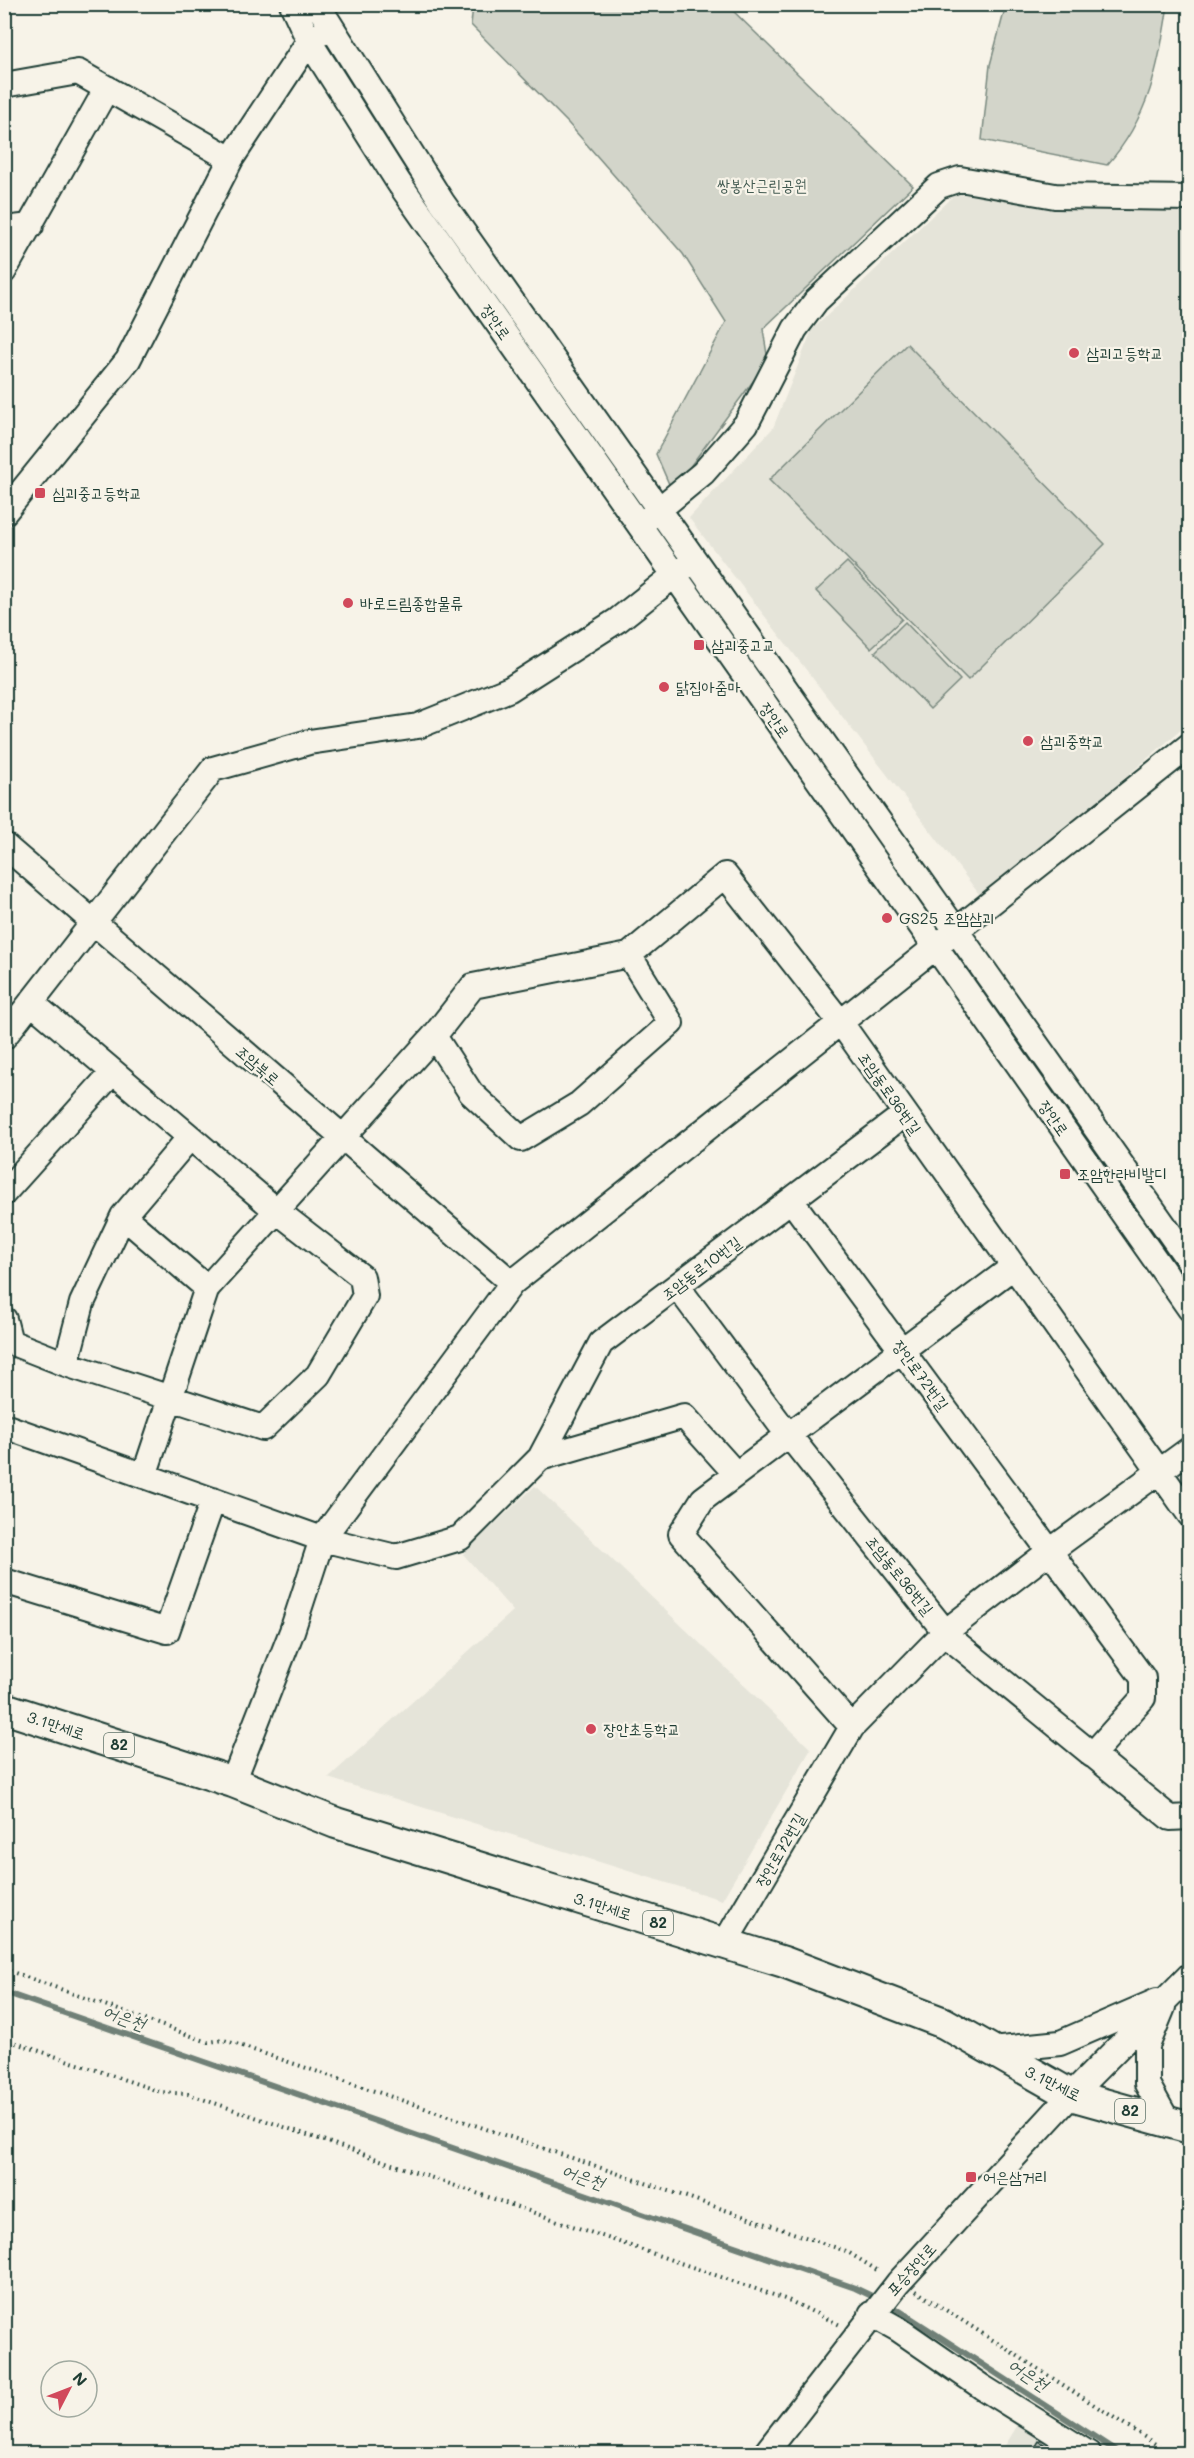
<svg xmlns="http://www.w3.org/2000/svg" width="1194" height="2458" font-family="Mali,'Poor Story',sans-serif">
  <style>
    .built { fill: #e5e4d9 }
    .green { fill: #d3d5ca; stroke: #79897f; stroke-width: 1.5 }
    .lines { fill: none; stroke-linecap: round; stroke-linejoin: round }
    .stream { stroke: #6f8077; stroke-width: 6 }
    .building { fill: #bbc1b6; stroke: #1f3d34; stroke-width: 1.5 }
    .minor-casing { stroke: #1f3d34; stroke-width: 28 }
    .major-casing { stroke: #1f3d34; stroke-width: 34 }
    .path { stroke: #1f3d34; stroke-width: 4; stroke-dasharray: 1.5 4.5; stroke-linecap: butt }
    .minor { stroke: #f7f3e8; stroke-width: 24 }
    .major { stroke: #f7f3e8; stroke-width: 30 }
    .poi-dot { fill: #d1495b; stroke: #f7f3e8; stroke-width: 2 }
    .labels { text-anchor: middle; stroke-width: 4.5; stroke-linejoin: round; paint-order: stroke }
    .shield { fill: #f7f3e8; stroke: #60746a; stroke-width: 1.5 }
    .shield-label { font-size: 15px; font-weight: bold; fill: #1f3d34 }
    .park-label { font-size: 16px; fill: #435b52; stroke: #f7f3e8 }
    .street-label { font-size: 16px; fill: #1f3d34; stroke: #f7f3e8 }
    .poi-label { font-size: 16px; fill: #1f3d34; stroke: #f7f3e8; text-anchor: start }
    .water-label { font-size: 18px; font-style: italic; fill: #405950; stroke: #f7f3e8 }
  </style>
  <rect width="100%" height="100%" fill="#f7f3e8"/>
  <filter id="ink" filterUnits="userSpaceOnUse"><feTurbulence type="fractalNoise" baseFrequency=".0167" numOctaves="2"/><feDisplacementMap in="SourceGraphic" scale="12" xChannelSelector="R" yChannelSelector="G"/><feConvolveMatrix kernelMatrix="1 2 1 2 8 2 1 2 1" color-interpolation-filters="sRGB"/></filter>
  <g filter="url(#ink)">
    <path class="built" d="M 955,194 L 1189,210 L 1189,723 L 983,899 L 689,518 L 773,428 L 812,330 Z
      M 535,1486 L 811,1749 L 722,1900 L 328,1778 L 513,1611 L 463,1554 Z
      M 1022,2418 L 1078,2454 L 1000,2454 Z"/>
    <path class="green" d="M 473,5 L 727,5 L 913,186 L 763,329 L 768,361 L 672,491 L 656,454 L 726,322 L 683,254 L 568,123 L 471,25 Z
      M 1006,5 L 1168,5 C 1159,65 1149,118 1107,165 L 982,140 L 990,65 Z
      M 907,344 L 1105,544 L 968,680 L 769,480 Z
      M 847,562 L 902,619 L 871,648 L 816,591 Z
      M 905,622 L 960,680 L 930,709 L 875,652 Z"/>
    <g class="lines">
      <path class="stream" d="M 4,1992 L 855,2288 L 878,2299
        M 889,2304 L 1121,2454"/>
    </g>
    <path class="building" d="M 1039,2441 L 1059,2454 L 1031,2454 Z"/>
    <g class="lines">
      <g class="minor-casing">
        <path id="minor" d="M 292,4 L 309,41 L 399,183 L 1190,1309
          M 317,4 L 442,202 L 1190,1262
          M 4,85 L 78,72 L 231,159
          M 4,229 L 31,226
          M 4,271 L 107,88
          M 4,513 L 128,360 L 231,159 L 309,41 L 320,34
          M 646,520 L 703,473 L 746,424 L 795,329 L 816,301 L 939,186 L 960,179 L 1055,196 L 1190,198
          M 4,845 L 512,1283
          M 629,955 L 725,875 L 841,1023 L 1190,1515
          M 32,1003 L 190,1137
          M 4,1037 L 213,769 L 309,742 L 418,726 L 510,689 L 618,620 L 686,566
          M 190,1137 L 277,1211 L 362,1277 L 365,1296 L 318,1375 L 263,1428 L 66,1364 L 82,1303 L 123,1216 Z
          M 4,1193 L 112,1073
          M 791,1200 L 1143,1678 L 1143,1698 L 1092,1755
          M 123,1216 L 207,1288
          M 1013,1267 L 703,1499 L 681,1534 L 852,1727 L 945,1632 L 1050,1551 L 1190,1449
          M 677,1286 L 780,1424 L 950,1638 L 1170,1818 L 1190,1817
          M 4,1319 L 10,1342 L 66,1364
          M 4,1426 L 322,1539 L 396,1557 L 460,1538 L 540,1458 L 601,1343 L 905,1114
          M 540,1458 L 684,1416 L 736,1474
          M 144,1476 L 207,1288 L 434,1036 L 473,986 L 629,955 L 671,1023 L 579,1104 L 521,1139 L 471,1093 L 434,1036
          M 4,1581 L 167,1631 L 213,1500
          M 233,1782 L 292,1631 L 322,1539 L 512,1283 L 1190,745
          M 726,1941 L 852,1727
          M 1163,2007 L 1147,2046 L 1147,2084 L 1168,2122
          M 991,2050 L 1060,2043 L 1157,2001
          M 871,2314 L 898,2329 L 982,2387 L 1089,2454
          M 765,2454 L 898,2283 L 1071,2095 L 1190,1975"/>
      </g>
      <g class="major-casing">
        <path id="major" d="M 4,1708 L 233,1782 L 336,1823 L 784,1962 L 944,2023 L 1071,2095 L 1190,2128"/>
      </g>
      <path class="path" d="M 4,1969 L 208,2042 L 224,2040 L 846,2251 L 880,2272
        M 4,2039 L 161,2092 L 188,2094 L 788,2300 L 840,2325
        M 916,2291 L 1171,2454"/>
      <use href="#minor" class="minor"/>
      <use href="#major" class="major"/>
    </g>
  </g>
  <g class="poi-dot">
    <circle cx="1074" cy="353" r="6"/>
    <rect x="34" y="487" width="12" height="12" rx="3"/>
    <circle cx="348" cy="603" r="6"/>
    <rect x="693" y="639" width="12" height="12" rx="3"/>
    <circle cx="664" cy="687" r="6"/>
    <circle cx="1028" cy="741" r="6"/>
    <circle cx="887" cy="918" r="6"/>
    <rect x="1059" y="1168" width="12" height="12" rx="3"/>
    <circle cx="591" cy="1729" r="6"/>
    <rect x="965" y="2171" width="12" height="12" rx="3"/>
  </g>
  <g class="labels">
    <g class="shield">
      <rect x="104" y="1733" width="30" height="24" rx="4.5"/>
      <rect x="643" y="1911" width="30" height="24" rx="4.5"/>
      <rect x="1115" y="2099" width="30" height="24" rx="4.5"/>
    </g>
    <g class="shield-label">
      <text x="119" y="1750">82</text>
      <text x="658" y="1928">82</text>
      <text x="1130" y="2116">82</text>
    </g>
    <g class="park-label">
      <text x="762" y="191">쌍봉산근린공원</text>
    </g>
    <g class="street-label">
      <text transform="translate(496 322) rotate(55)" y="6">장안로</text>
      <text transform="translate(775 720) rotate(55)" y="6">장안로</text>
      <text transform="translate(258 1065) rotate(41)" y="6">조암북로</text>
      <text transform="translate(890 1093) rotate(55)" y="6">조암동로36번길</text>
      <text transform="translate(1054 1118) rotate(55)" y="6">장안로</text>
      <text transform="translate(701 1268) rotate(-37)" y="6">조암동로10번길</text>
      <text transform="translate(921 1375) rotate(54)" y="6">장안로72번길</text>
      <text transform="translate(900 1575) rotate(51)" y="6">조암동로36번길</text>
      <text transform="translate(56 1725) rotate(18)" y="6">3.1만세로</text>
      <text transform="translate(780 1850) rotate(-60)" y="6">장안로72번길</text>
      <text transform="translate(603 1906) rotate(17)" y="6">3.1만세로</text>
      <text transform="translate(1053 2083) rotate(26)" y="6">3.1만세로</text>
      <text transform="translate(911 2269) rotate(-48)" y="6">포승장안로</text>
    </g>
    <g class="poi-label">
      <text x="1086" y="359">삼괴고등학교</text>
      <text x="52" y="499">심괴중고등학교</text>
      <text x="360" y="609">바로드림종합물류</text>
      <text x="711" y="651">삼괴중고교</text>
      <text x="676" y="693">닭집아줌마</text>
      <text x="1040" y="747">삼괴중학교</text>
      <text x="899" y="924">GS25 조암삼괴</text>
      <text x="1077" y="1180">조암한라비발디</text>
      <text x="603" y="1735">장안초등학교</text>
      <text x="983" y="2183">어은삼거리</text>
    </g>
    <g class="water-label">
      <text transform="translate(124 2018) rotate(19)" y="6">어은천</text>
      <text transform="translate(583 2177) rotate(19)" y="6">어은천</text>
      <text transform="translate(1028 2375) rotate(33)" y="6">어은천</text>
    </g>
  </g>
  <rect width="1194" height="2458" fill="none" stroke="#f7f3e8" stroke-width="24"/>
  <rect x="12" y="12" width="1170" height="2434" fill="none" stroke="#1f3d34" stroke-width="2" filter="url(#ink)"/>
  <g transform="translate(69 2389) rotate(48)"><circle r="28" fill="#f7f3e8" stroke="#a1aaa0" stroke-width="1.5"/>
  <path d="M0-4.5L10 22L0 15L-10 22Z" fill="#d1495b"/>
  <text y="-9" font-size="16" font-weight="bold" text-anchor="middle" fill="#1f3d34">N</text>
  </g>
</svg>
